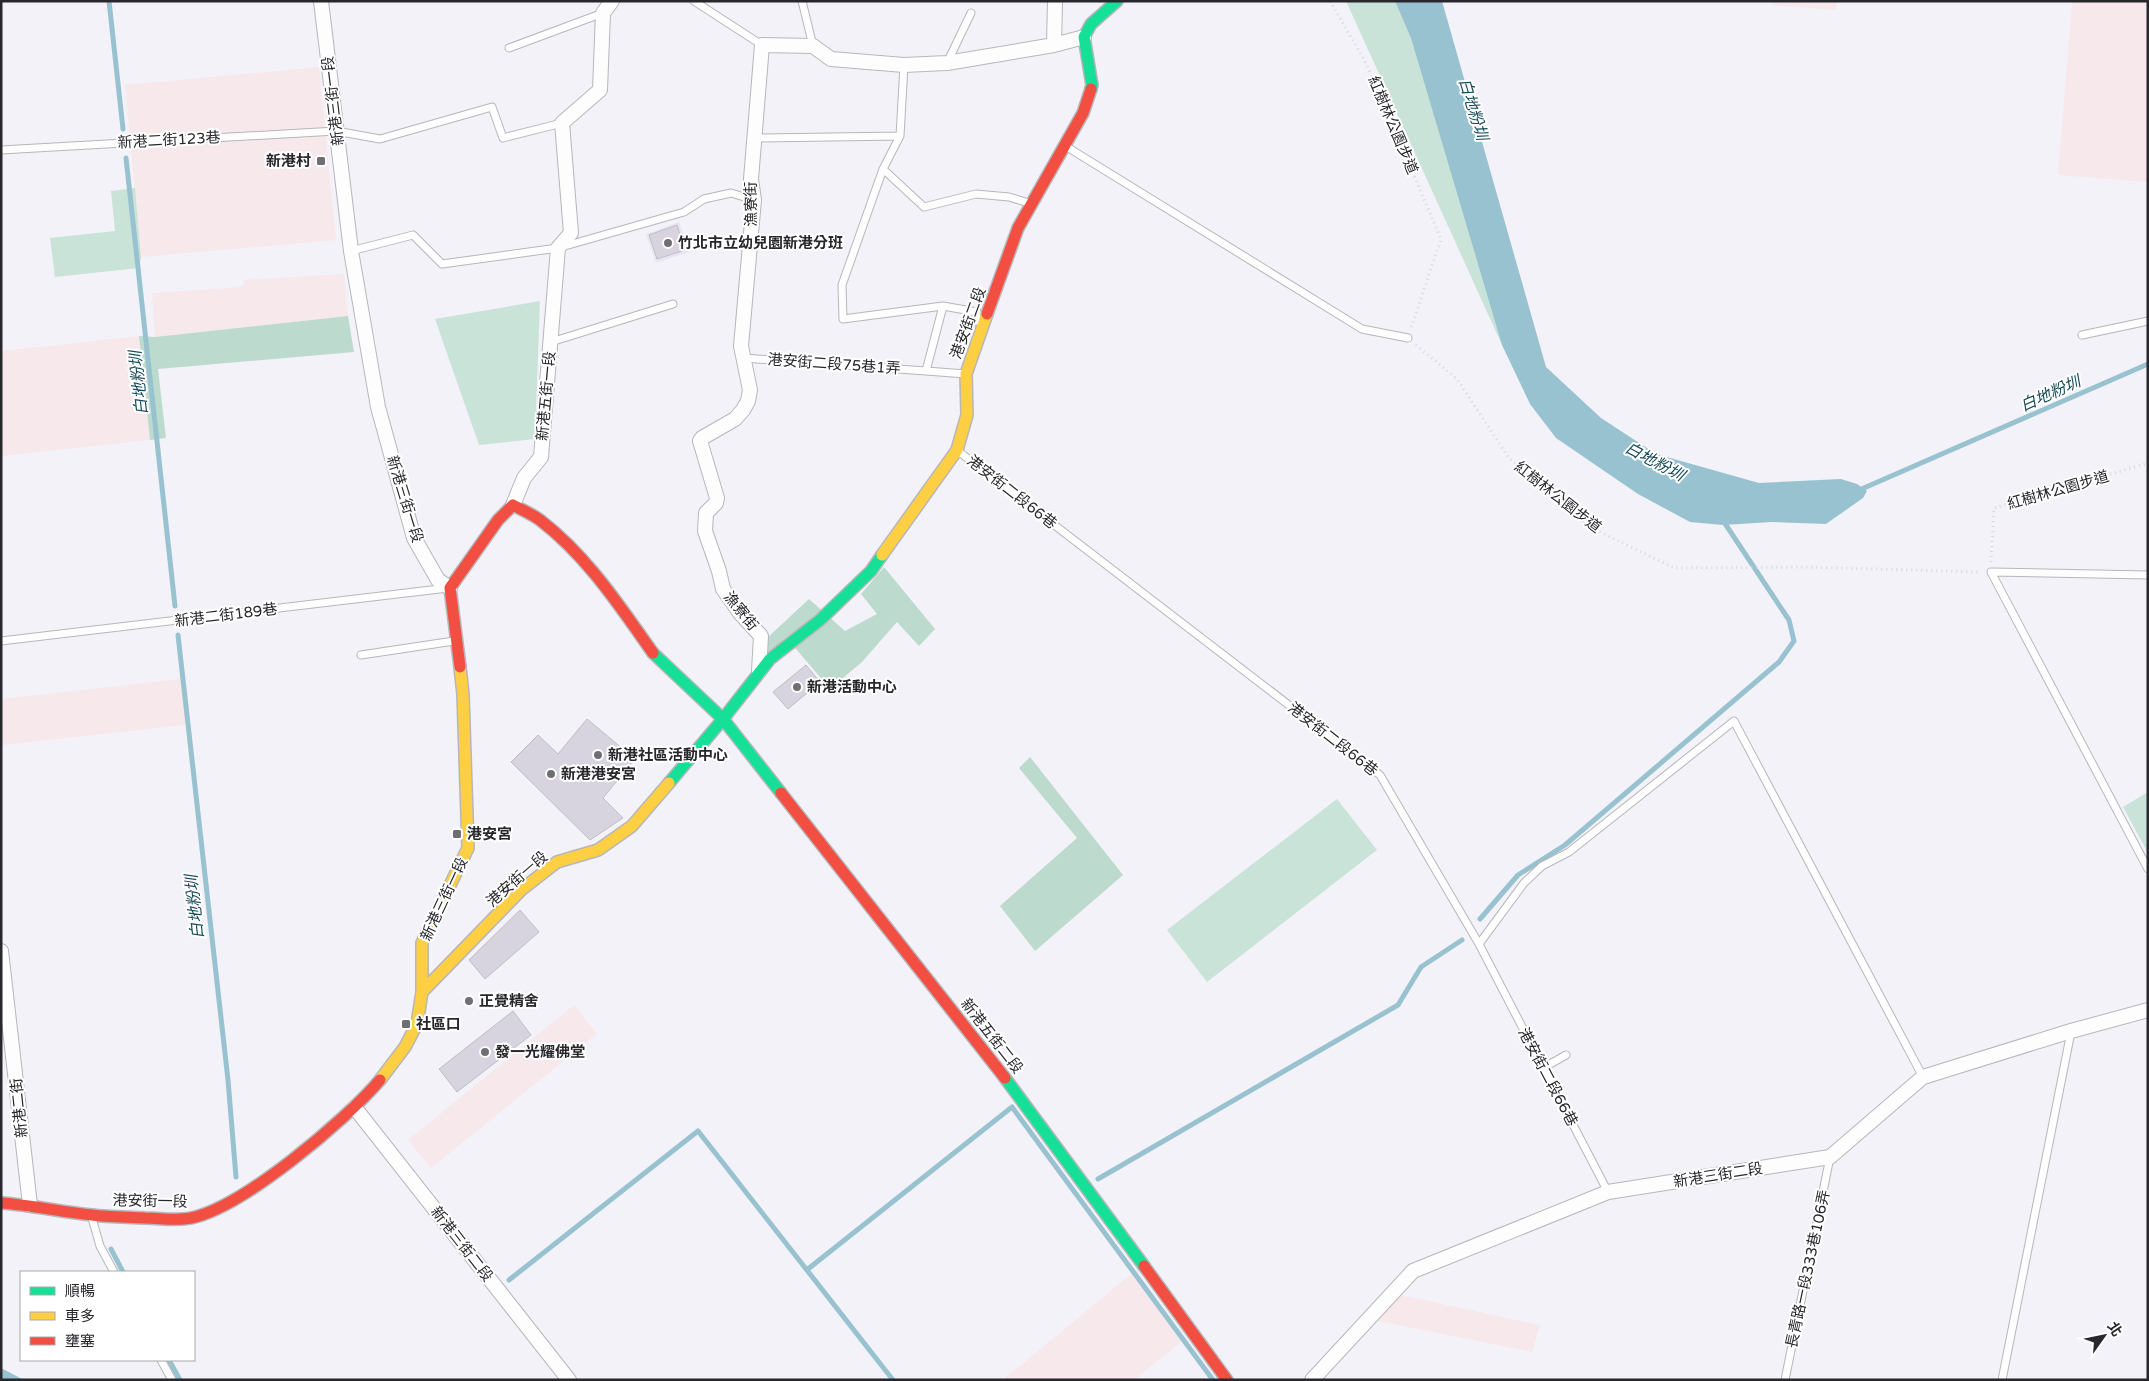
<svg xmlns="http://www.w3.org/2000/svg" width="2149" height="1381" font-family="'Varela Round','Noto Sans TC',sans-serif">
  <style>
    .built { fill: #e8e5f2 }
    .industrial { fill: #f7e8ec }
    .green { fill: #c9e3d8 }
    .forest { fill: #bddace }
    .water { fill: #98c2d0 }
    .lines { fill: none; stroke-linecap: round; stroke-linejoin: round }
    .stream { stroke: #98c2d0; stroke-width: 5 }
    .building { fill: #d7d4e0; stroke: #bfbec3 }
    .lane-casing { stroke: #b7b6bb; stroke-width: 9 }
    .street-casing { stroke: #b7b6bb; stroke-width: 16 }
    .fast-casing { stroke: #b7b6bb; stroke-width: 14 }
    .slow-casing { stroke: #b7b6bb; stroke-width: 14 }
    .jam-casing { stroke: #b7b6bb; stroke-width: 14 }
    .path { stroke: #d8d7d9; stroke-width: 3; stroke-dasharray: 1 4; stroke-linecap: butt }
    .lane { stroke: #fdfdfe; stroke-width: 7 }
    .street { stroke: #fdfdfe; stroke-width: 14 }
    .fast { stroke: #16e098; stroke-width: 11 }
    .slow { stroke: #ffcf43; stroke-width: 11 }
    .jam { stroke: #f24e42; stroke-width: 11 }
    .poi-dot { fill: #6f6e73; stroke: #fff; stroke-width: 2 }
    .labels { text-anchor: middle; stroke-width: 4; stroke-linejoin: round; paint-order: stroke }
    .street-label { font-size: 15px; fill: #28272c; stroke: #fff }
    .poi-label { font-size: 15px; font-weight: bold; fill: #28272c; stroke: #fff; text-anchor: start }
    .water-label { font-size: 16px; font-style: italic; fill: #174c59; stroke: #fff }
  </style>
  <rect width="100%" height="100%" fill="#f3f2f8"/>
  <path class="built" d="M 679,222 L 689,252 L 656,263 L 646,234 Z"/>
  <path class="industrial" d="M 1772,1 L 1837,1 L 1836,10 L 1772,5 Z
    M 2072,1 L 2148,1 L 2148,182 L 2058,175 Z
    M 319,67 L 336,240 L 141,257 L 125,85 Z
    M 344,274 L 348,316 L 155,337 L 152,293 L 243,287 L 243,280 Z
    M 139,336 L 150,440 L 1,456 L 1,351 Z
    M 181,679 L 186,725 L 1,745 L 1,699 Z
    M 574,1005 L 597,1034 L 431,1168 L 408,1140 Z
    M 1136,1270 L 1184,1339 L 1134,1380 L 1003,1380 Z
    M 1401,1295 L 1540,1325 L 1532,1352 L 1378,1321 Z"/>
  <path class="green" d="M 1346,1 L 1421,1 L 1430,27 L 1502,345 Z
    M 135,188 L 141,257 L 139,268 L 55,277 L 50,238 L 115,231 L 111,191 Z
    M 540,301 L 535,439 L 479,445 L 435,319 Z
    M 2148,792 L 2148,853 L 2123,807 Z
    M 1337,799 L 1377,850 L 1207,982 L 1167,930 Z"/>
  <path class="forest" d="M 348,316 L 354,352 L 158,369 L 166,438 L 150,440 L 139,336 L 155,337 Z
    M 884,567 L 935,629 L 919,646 L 897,622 L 862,662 L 830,689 L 791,643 L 759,669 L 752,652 L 809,599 L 845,631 L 877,614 L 861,594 Z
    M 1030,757 L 1123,875 L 1035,951 L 1000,906 L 1077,838 L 1019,768 Z"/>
  <path class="water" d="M 1395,1 L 1442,1 L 1546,367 L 1601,418 L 1656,454 L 1759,483 L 1841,479 L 1857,484 L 1867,491 L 1863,498 L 1826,524 L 1772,522 L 1723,525 L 1690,522 L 1638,494 L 1556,438 L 1530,404 L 1502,345 L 1411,38 Z
    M 1,1368 L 24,1380 L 1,1380 Z"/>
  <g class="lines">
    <path class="stream" d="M 109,1 L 123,129
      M 126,158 L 175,606
      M 1857,491 L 2148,364
      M 178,635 L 228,1080 L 236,1177
      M 1480,919 L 1518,875 L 1565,845 L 1779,662 L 1794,641 L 1789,620 L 1722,519
      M 1098,1179 L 1398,1005 L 1421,967 L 1462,940
      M 111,1249 L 123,1272
      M 808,1269 L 1012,1107 L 1213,1380
      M 509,1280 L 698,1131 L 893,1380
      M 169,1360 L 180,1380"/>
  </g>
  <path class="building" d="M 677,225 L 685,250 L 657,259 L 649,235 Z
    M 806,665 L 820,682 L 788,709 L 773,692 Z
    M 587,719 L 635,759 L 603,798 L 623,818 L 590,840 L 511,762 L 538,735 L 558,754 Z
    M 520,910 L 539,932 L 485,979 L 469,960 Z
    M 513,1011 L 531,1035 L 457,1092 L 439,1069 Z"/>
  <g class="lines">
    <g class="lane-casing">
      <path id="lane" d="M 694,1 L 762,45
        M 802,1 L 813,46
        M 509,48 L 603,13
        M 947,63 L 971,13
        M 904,65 L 900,136 L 883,169 L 924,207 L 976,194 L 1009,197 L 1029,203
        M 754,138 L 900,136
        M 1067,147 L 1362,329 L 1408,338
        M 1,150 L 336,131 L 380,139 L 492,107 L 503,138 L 562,123
        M 883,169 L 842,285 L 843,319 L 943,306 L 977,312 L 976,321
        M 351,251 L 413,235 L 442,264 L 558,248 L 684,212 L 704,199 L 731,193 L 754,200
        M 2082,335 L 2148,321
        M 551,342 L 673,304
        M 743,358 L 926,371 L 943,306
        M 926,371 L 966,374
        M 958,451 L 1380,775 L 1479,944 L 1608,1192
        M 2148,575 L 1991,572 L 2148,869
        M 1,641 L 448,588
        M 361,655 L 454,641
        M 1479,944 L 1524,883 L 1542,866 L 1569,852 L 1734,721 L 1923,1077
        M 1543,1068 L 1566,1055
        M 92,1218 L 100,1246 L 114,1272
        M 161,1360 L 172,1380
        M 1785,1380 L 1830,1157
        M 2002,1380 L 2071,1032"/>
    </g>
    <g class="street-casing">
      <path id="street" d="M 321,1 L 351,251 L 378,407 L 414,538 L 438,580 L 450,588
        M 1054,45 L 1055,1
        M 513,505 L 524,478 L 541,457 L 558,248 L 571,233 L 562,123 L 600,90 L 603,13 L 612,1
        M 759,671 L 761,636 L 740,613 L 723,589 L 719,571 L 705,531 L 706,513 L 716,503 L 717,498 L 700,441 L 702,438 L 735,419 L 743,410 L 748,401 L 750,390 L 741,346 L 754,200 L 751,179 L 762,45 L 813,46 L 831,59 L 904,65 L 947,63 L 1054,45 L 1084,37
        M 1,951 L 30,1205
        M 355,1108 L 569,1380
        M 1312,1380 L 1413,1271 L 1608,1192 L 1830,1157 L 1923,1077 L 2071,1031 L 2148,1010"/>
    </g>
    <g class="fast-casing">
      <path id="fast" d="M 1091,89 L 1092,85 L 1084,37 L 1091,24 L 1117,1
        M 653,653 L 723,719 L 781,793
        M 669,783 L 723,719 L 770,659 L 820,620 L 871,571 L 882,555
        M 1005,1078 L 1144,1266"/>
    </g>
    <g class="slow-casing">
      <path id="slow" d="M 882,555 L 957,450 L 967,415 L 966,374 L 987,314
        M 422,992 L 521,890 L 557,862 L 598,850 L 632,826 L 669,783
        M 380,1080 L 405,1047 L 417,1024 L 422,992 L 422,943 L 468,848 L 463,694 L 460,667"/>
    </g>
    <g class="jam-casing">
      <path id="jam" d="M 987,314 L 1018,228 L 1083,113 L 1091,89
        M 460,667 L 450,588 L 498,520 L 513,505 C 522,510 532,514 540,520 C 587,556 619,605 653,653
        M 781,793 L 1005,1078
        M 1,1203 C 32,1205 61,1212 92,1215 C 109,1217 127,1217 145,1218 C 160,1218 176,1221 191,1218 C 242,1208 346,1120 380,1080
        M 1144,1266 L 1227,1380"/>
    </g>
    <path class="path" d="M 1330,1 L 1366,63 L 1441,239 L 1411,328
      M 1416,345 L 1457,379 L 1509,458 L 1592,528 L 1674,568 L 1804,567 L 1980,572
      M 1991,562 L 1994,508 L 2148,463"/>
    <use href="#lane" class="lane"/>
    <use href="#street" class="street"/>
    <use href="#fast" class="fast"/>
    <use href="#slow" class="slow"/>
    <use href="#jam" class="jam"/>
  </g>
  <g class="poi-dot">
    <rect x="316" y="156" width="10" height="10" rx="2.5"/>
    <circle cx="668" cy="243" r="5"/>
    <circle cx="797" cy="687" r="5"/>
    <circle cx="598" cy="755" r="5"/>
    <circle cx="551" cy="774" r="5"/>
    <rect x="452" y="829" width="10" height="10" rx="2.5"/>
    <circle cx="469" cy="1001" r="5"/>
    <rect x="401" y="1019" width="10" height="10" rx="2.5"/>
    <circle cx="485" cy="1052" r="5"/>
  </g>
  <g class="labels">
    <g class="street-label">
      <text transform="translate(333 101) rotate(-97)" y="5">新港三街一段</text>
      <text transform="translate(1393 125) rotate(67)" y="5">紅樹林公園步道</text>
      <text transform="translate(169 140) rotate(-3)" y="5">新港二街123巷</text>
      <text transform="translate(751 204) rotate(-90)" y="5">漁寮街</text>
      <text transform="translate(968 323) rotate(-70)" y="5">港安街二段</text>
      <text transform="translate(834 364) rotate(4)" y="5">港安街二段75巷1弄</text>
      <text transform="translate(546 396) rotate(-85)" y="5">新港五街一段</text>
      <text transform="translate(2058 490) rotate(-16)" y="5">紅樹林公園步道</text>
      <text transform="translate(1012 492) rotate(38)" y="5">港安街二段66巷</text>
      <text transform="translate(1558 497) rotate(38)" y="5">紅樹林公園步道</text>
      <text transform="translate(405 499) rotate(73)" y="5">新港三街一段</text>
      <text transform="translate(741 611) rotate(51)" y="5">漁寮街</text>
      <text transform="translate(226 615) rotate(-7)" y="5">新港二街189巷</text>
      <text transform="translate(1333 739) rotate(38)" y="5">港安街二段66巷</text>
      <text transform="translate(517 879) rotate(-41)" y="5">港安街一段</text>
      <text transform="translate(444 899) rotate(-65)" y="5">新港三街一段</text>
      <text transform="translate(992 1036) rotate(52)" y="5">新港五街二段</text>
      <text transform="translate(1548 1077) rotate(62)" y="5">港安街二段66巷</text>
      <text transform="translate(19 1108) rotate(-96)" y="5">新港二街</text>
      <text transform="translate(1718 1175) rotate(-9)" y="5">新港三街二段</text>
      <text transform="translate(150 1201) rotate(1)" y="5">港安街一段</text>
      <text transform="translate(462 1244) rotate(52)" y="5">新港三街二段</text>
      <text transform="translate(1808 1269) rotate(-78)" y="5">長青路一段333巷106弄</text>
    </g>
    <g class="poi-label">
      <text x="311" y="166" text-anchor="end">新港村</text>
      <text x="678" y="248">竹北市立幼兒園新港分班</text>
      <text x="807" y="692">新港活動中心</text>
      <text x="608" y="760">新港社區活動中心</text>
      <text x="561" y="779">新港港安宮</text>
      <text x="467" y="839">港安宮</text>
      <text x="479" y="1006">正覺精舍</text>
      <text x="416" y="1029">社區口</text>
      <text x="495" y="1057">發一光耀佛堂</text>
    </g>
    <g class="water-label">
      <text transform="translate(1474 109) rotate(73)" y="6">白地粉圳</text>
      <text transform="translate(138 383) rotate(-96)" y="6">白地粉圳</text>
      <text transform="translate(2050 393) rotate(-24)" y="6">白地粉圳</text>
      <text transform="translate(1655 461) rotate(28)" y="6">白地粉圳</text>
      <text transform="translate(194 907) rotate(-96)" y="6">白地粉圳</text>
    </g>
  </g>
  <rect width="2149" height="1381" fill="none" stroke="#28272c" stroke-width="5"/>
  <rect x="20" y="1271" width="175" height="90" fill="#ffffff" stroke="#a9a9ab"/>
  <rect x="30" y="1287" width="25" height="8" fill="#16e098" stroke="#a9a9ab"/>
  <text x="65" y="1296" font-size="15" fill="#28272c">順暢</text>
  <rect x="30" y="1312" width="25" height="8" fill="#ffcf43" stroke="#a9a9ab"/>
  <text x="65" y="1321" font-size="15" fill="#28272c">車多</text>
  <rect x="30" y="1337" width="25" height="8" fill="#f24e42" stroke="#a9a9ab"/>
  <text x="65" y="1346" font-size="15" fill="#28272c">壅塞</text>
  <g transform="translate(2104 1336) rotate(57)" stroke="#ffffff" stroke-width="4" paint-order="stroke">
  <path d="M0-4L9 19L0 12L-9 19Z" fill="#28272c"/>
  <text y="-8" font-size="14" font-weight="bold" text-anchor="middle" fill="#28272c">北</text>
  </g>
</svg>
